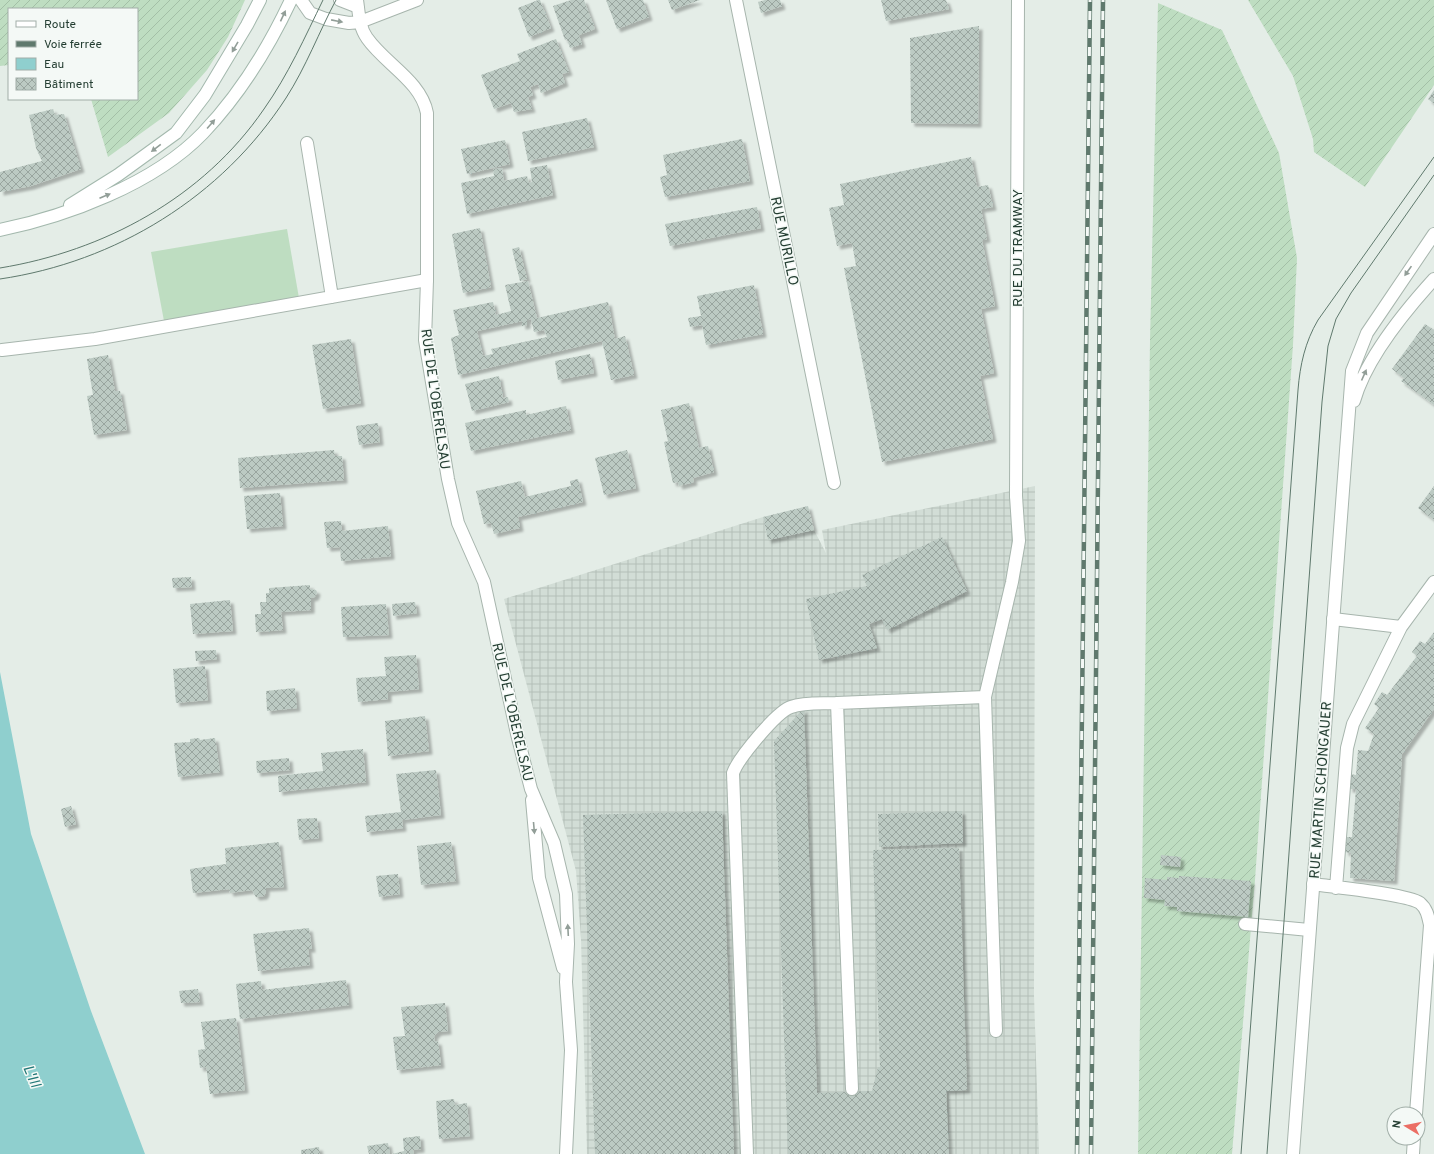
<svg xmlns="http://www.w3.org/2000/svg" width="1434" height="1154" font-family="Overpass,sans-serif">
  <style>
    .industrial { fill: url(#industrial-grid) }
    .garden { fill: url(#garden-furrows) }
    .pitch { fill: #beddc1 }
    .water { fill: #8fcfce }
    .building { fill: url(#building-cross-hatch); fill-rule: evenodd; filter: url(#shadow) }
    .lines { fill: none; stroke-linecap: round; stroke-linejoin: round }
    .lane-casing { stroke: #a7b5ad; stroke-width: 14 }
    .street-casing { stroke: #a7b5ad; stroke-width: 14 }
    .secondary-casing { stroke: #a3b8ad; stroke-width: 14 }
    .lane { stroke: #fff; stroke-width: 12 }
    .street { stroke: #fff; stroke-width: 12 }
    .secondary { stroke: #fff; stroke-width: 12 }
    .tram { stroke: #5f796d; stroke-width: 1 }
    .rail-casing { stroke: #5f796d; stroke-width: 4.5 }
    .rail { stroke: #f4f9f6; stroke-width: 3; stroke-dasharray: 9; stroke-linecap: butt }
    .oneway { fill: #929e98 }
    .labels { text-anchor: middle; stroke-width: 3; stroke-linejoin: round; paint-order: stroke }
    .street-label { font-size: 14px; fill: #243e32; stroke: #f4f9f6 }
    .water-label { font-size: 15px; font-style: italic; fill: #217777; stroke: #f4f9f6 }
  </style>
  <defs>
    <pattern id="industrial-grid" width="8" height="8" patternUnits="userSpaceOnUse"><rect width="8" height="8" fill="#d2ddd6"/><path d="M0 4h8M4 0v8" fill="none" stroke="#b4bfb8"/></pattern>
    <pattern id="garden-furrows" width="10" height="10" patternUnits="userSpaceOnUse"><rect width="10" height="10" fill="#beddc1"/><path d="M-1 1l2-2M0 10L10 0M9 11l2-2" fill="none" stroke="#a3bfa6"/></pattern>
    <pattern id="building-cross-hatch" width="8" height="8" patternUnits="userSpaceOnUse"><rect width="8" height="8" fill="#bccac3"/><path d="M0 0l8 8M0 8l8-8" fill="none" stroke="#99a59f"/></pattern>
    <filter id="shadow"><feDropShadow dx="3.5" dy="3.5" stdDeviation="1" flood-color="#0004"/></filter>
  </defs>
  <rect width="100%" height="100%" fill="#e4ede7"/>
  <path class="industrial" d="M 1035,486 L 1034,995 L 1039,1154 L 587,1154 L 581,939 L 576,871 L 504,599 L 763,517 L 768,540 L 814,530 L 826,553 L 822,530 Z"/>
  <path class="garden" d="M 0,0 L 245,0 L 228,37 L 207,70 L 169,113 L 108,157 L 91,99 L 137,99 L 137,9 L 9,9 L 9,65 L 0,66 Z
    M 1248,0 L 1434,0 L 1434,85 L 1365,187 L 1314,152 L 1313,139 L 1293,76 Z
    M 1158,3 L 1222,30 L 1279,153 L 1297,258 L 1293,345 L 1255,880 L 1232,1154 L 1138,1154 L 1150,341 Z"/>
  <path class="pitch" d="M 287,229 L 299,298 L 164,321 L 151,252 Z"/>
  <path class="water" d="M 0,672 L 31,834 L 91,1011 L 145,1154 L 0,1154 Z"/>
  <path class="building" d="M 538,0 L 540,0 L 551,28 L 529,37 L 518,8 Z
    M 571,0 L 584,0 L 595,29 L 579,35 L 582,44 L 570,48 L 567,39 L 565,40 L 553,6 Z
    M 606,0 L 643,0 L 649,17 L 617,29 Z
    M 668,0 L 700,0 L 672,10 Z
    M 765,0 L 780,0 L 782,6 L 761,13 L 758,2 Z
    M 881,0 L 946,0 L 949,9 L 886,21 Z
    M 979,26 L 978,124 L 911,123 L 910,38 Z
    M 556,39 L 569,72 L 562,74 L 565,83 L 541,93 L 538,84 L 530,87 L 533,95 L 528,97 L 532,109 L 514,112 L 511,103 L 494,109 L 481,75 L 520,61 L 517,54 Z
    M 1434,90 L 1434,104 L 1428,99 Z
    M 53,109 L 55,115 L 64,114 L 81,169 L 31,186 L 0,192 L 0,172 L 42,161 L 36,148 L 29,115 Z
    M 587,118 L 594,147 L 528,161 L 522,132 Z
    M 742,139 L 750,181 L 665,197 L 660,177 L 667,175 L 663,155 Z
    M 505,140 L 510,164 L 467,174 L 461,149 Z
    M 971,157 L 977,187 L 988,185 L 993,207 L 981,209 L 987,239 L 982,240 L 995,306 L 981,309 L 994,373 L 980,376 L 993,439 L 882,462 L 844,268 L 856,266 L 852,243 L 837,246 L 829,208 L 844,205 L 840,184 Z
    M 547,165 L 553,195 L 467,214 L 461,183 L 494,176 L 493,169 L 502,168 L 504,181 L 527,176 L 529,183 L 532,182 L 530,168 Z
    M 757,207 L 761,228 L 670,246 L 665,224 Z
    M 480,228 L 491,287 L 463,293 L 452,234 Z
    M 519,247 L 527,279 L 520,281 L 512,249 Z
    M 528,281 L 537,318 L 608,302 L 615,339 L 625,336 L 634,375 L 611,380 L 602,341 L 458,375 L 451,338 L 459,335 L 453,310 L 493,302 L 496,315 L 511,311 L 505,285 ZM 531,319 L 534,332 L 544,330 L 547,337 L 491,349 L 493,354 L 483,356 L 477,331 L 522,321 L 522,326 L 527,325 L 527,320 Z
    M 754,285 L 763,334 L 706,345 L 702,325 L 690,327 L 688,318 L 701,316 L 697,296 Z
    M 1425,324 L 1434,330 L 1434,405 L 1401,381 L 1404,378 L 1392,369 Z
    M 351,339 L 361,403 L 323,409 L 312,345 Z
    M 590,354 L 594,373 L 558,380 L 555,361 Z
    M 108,355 L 115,391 L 120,391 L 127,430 L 94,435 L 87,396 L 93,395 L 87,359 Z
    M 499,376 L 503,398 L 508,397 L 509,402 L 472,411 L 465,384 Z
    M 689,403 L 699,448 L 708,446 L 714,472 L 693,478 L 694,482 L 679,486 L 678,482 L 673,483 L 664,442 L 668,441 L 661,410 Z
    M 566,406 L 571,430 L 471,451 L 465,423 L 526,410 L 526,415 Z
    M 378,423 L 380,442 L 359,445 L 356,426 Z
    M 334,450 L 335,456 L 342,456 L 344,480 L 240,488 L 238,458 Z
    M 627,450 L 636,488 L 604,495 L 595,458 Z
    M 578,479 L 583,502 L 518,517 L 520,528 L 494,534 L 491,523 L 484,524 L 476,491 L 521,481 L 525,497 L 571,486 L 570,481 Z
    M 1434,486 L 1434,520 L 1418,508 Z
    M 280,493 L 283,526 L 247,529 L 244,496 Z
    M 808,506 L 814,530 L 768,540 L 763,517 Z
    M 341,521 L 342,531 L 388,526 L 391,556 L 341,561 L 340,547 L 327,548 L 324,522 Z
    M 942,537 L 967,591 L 887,630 L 882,619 L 869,624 L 877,648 L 819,660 L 806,599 L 867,586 L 862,575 Z
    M 191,577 L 192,587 L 173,588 L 172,578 Z
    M 310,585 L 310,589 L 316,590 L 317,592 L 315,597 L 311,598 L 311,610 L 281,612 L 283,630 L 256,632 L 255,614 L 261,614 L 260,602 L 266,602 L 266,593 L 269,593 L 269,588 Z
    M 230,600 L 233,631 L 193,634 L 190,604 Z
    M 415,602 L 417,613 L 393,616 L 392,604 Z
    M 386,604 L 389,635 L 343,637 L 341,607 Z
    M 1434,632 L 1434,709 L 1402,754 L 1394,881 L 1350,878 L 1351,853 L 1345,852 L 1346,837 L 1352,837 L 1356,789 L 1349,789 L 1350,774 L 1356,775 L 1358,750 L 1368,751 L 1374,734 L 1365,728 L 1379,708 L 1374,704 L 1382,692 L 1387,695 L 1417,656 L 1412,652 L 1420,641 L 1425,644 Z
    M 216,650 L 217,659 L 196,661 L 195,651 Z
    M 416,655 L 419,689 L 388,692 L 388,699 L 358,702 L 356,678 L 386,676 L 384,657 Z
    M 205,666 L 208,700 L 176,703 L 173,669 Z
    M 295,688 L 297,708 L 267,711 L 266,691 Z
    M 804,708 L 817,1093 L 872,1091 L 878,1067 L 880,1067 L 873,850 L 959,848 L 967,1090 L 946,1091 L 949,1154 L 788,1154 L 774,741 Z
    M 425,716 L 429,751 L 388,756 L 385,721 Z
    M 199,738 L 200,740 L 215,738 L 220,772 L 178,777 L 174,743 L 190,742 L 190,739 Z
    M 363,749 L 366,782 L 279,792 L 278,776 L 323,771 L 321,753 Z
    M 289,758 L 290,770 L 257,773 L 256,761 Z
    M 436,770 L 441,815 L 402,820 L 403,828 L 367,832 L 365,816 L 401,812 L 396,774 Z
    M 71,806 L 76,824 L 65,827 L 61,809 Z
    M 722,811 L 734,1154 L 595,1154 L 583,815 Z
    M 962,811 L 963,843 L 879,847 L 878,814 Z
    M 317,818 L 319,838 L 299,840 L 297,819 Z
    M 279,842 L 284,887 L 266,888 L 266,892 L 264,896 L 256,897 L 252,890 L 230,893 L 229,889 L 193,893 L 190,869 L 226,864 L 225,848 Z
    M 451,842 L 456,881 L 421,885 L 417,846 Z
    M 1161,855 L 1181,857 L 1180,867 L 1160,865 Z
    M 398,874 L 400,894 L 379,897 L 376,876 Z
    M 1179,876 L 1251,881 L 1248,917 L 1177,911 L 1177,907 L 1164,906 L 1165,900 L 1144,898 L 1145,878 L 1167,880 L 1167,877 L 1179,878 Z
    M 309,928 L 312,949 L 308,949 L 310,965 L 258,971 L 253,934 Z
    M 346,980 L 349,1005 L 240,1019 L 236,984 L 261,981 L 262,990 Z
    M 198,989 L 200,1002 L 181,1003 L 179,991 Z
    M 445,1003 L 448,1031 L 438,1032 L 434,1036 L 435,1042 L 438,1041 L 441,1065 L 397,1070 L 393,1037 L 405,1036 L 401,1007 Z
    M 236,1018 L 245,1090 L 210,1094 L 206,1067 L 200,1068 L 198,1050 L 205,1049 L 201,1022 Z
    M 454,1099 L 455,1105 L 467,1103 L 470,1136 L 439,1139 L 436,1101 Z
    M 420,1136 L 421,1149 L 413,1150 L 414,1154 L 392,1154 L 404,1151 L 403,1138 Z
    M 388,1143 L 390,1154 L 369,1154 L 367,1146 Z
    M 319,1147 L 320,1154 L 301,1154 L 301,1150 Z"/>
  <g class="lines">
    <g class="lane-casing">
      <path id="lane" d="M 307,143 L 332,297
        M 2,350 L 95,339 L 427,280
        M 1333,619 L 1401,627 L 1434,582
        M 985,697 L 996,1031
        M 1313,884 C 1333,887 1407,894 1420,903 C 1427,909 1428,916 1430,925 L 1416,1114
        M 1336,888 L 1347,748 L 1353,724 L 1401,627
        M 1245,924 L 1309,930
        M 852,1089 L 837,703 L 985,697 L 1012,582 L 1019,541 L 1016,496
        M 747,1154 L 733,773 C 738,759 776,712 791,707 C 805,702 823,704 837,703
        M 1413,1154 L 1414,1138"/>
    </g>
    <g class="street-casing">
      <path id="street" d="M 301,0 L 310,13 L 326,19 L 349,23 L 360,22 L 417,0
        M 340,0 L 358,7
        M 357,0 C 359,13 359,27 367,38 C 385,64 421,81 427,113 L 427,280 L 425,340 L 448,479 L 458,523 L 484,582 L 517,734 L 531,789 L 554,843 L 566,894 L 568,944 L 566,982 L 571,1050 L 566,1154
        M 736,0 L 834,483
        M 1354,401 C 1366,358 1404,312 1434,279
        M 1016,496 L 1018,0
        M 532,800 L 539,878 L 563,968
        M 1293,1154 L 1352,371 L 1367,333 L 1434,234"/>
    </g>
    <g class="secondary-casing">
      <path id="secondary" d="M 70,205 L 118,175 L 176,133 L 205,95 L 247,25 L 260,0
        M 0,230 C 67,216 154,184 203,133 C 240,94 268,49 291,0"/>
    </g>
    <use href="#lane" class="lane"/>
    <use href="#street" class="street"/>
    <use href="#secondary" class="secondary"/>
    <path class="tram" d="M 0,268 C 104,251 203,198 264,109 C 288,75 305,37 323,0
      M 0,279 C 116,262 222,197 286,98 C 306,67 319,32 336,0
      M 1241,1154 L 1298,390 C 1300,365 1305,342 1318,320 L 1434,157
      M 1267,1154 L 1322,402 L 1328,346 L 1336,319 L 1351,293 L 1434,175"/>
    <g class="rail-casing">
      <path id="rail" d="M 1077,1154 L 1090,0
        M 1091,1154 L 1103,0"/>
    </g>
    <use href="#rail" class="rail"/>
  </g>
  <defs><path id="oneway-solid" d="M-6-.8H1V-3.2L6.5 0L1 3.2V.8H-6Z"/></defs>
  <g class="oneway">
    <use href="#oneway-solid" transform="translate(283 16) rotate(-65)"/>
    <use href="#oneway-solid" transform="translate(337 21) rotate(11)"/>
    <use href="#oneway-solid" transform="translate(235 47) rotate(120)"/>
    <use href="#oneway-solid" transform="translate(211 124) rotate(-49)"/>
    <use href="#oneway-solid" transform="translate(156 148) rotate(143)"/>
    <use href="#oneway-solid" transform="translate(105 196) rotate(-23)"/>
    <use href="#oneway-solid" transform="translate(1408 271) rotate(125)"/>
    <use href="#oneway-solid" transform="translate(1364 375) rotate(-66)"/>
    <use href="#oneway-solid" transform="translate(534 828) rotate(85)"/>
    <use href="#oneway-solid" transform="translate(568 930) rotate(-93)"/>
  </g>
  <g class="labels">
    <g class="street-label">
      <text transform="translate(785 241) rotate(78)" y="5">RUE MURILLO</text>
      <text transform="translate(1017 248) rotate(-90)" y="5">RUE DU TRAMWAY</text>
      <text transform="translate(436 399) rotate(82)" y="5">RUE DE L'OBERELSAU</text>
      <text transform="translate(513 712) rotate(77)" y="5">RUE DE L'OBERELSAU</text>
      <text transform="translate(1320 790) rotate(-86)" y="5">RUE MARTIN SCHONGAUER</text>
    </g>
    <g class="water-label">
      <text transform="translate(32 1076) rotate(67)" y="5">L'Ill</text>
    </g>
  </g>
  <rect x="8" y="8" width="130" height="92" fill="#f4f9f6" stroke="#a1aea8"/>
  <rect x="16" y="21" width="20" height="6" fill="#ffffff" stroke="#a1aea8"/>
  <text x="44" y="28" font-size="12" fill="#243e32">Route</text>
  <rect x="16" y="41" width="20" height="6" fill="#5f796d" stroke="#a1aea8"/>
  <text x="44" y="48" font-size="12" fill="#243e32">Voie ferrée</text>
  <rect x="16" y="58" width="20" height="12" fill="#8fcfce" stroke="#a1aea8"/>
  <text x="44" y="68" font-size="12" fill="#243e32">Eau</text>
  <rect x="16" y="78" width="20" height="12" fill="url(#building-cross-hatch)" stroke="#a1aea8"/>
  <text x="44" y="88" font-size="12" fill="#243e32">Bâtiment</text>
  <g transform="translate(1406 1126) rotate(280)"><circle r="19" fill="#f4f9f6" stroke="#a1aea8"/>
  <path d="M0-3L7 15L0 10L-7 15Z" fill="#eb6e64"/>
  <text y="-6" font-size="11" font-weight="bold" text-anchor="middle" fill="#243e32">N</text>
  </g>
</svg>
